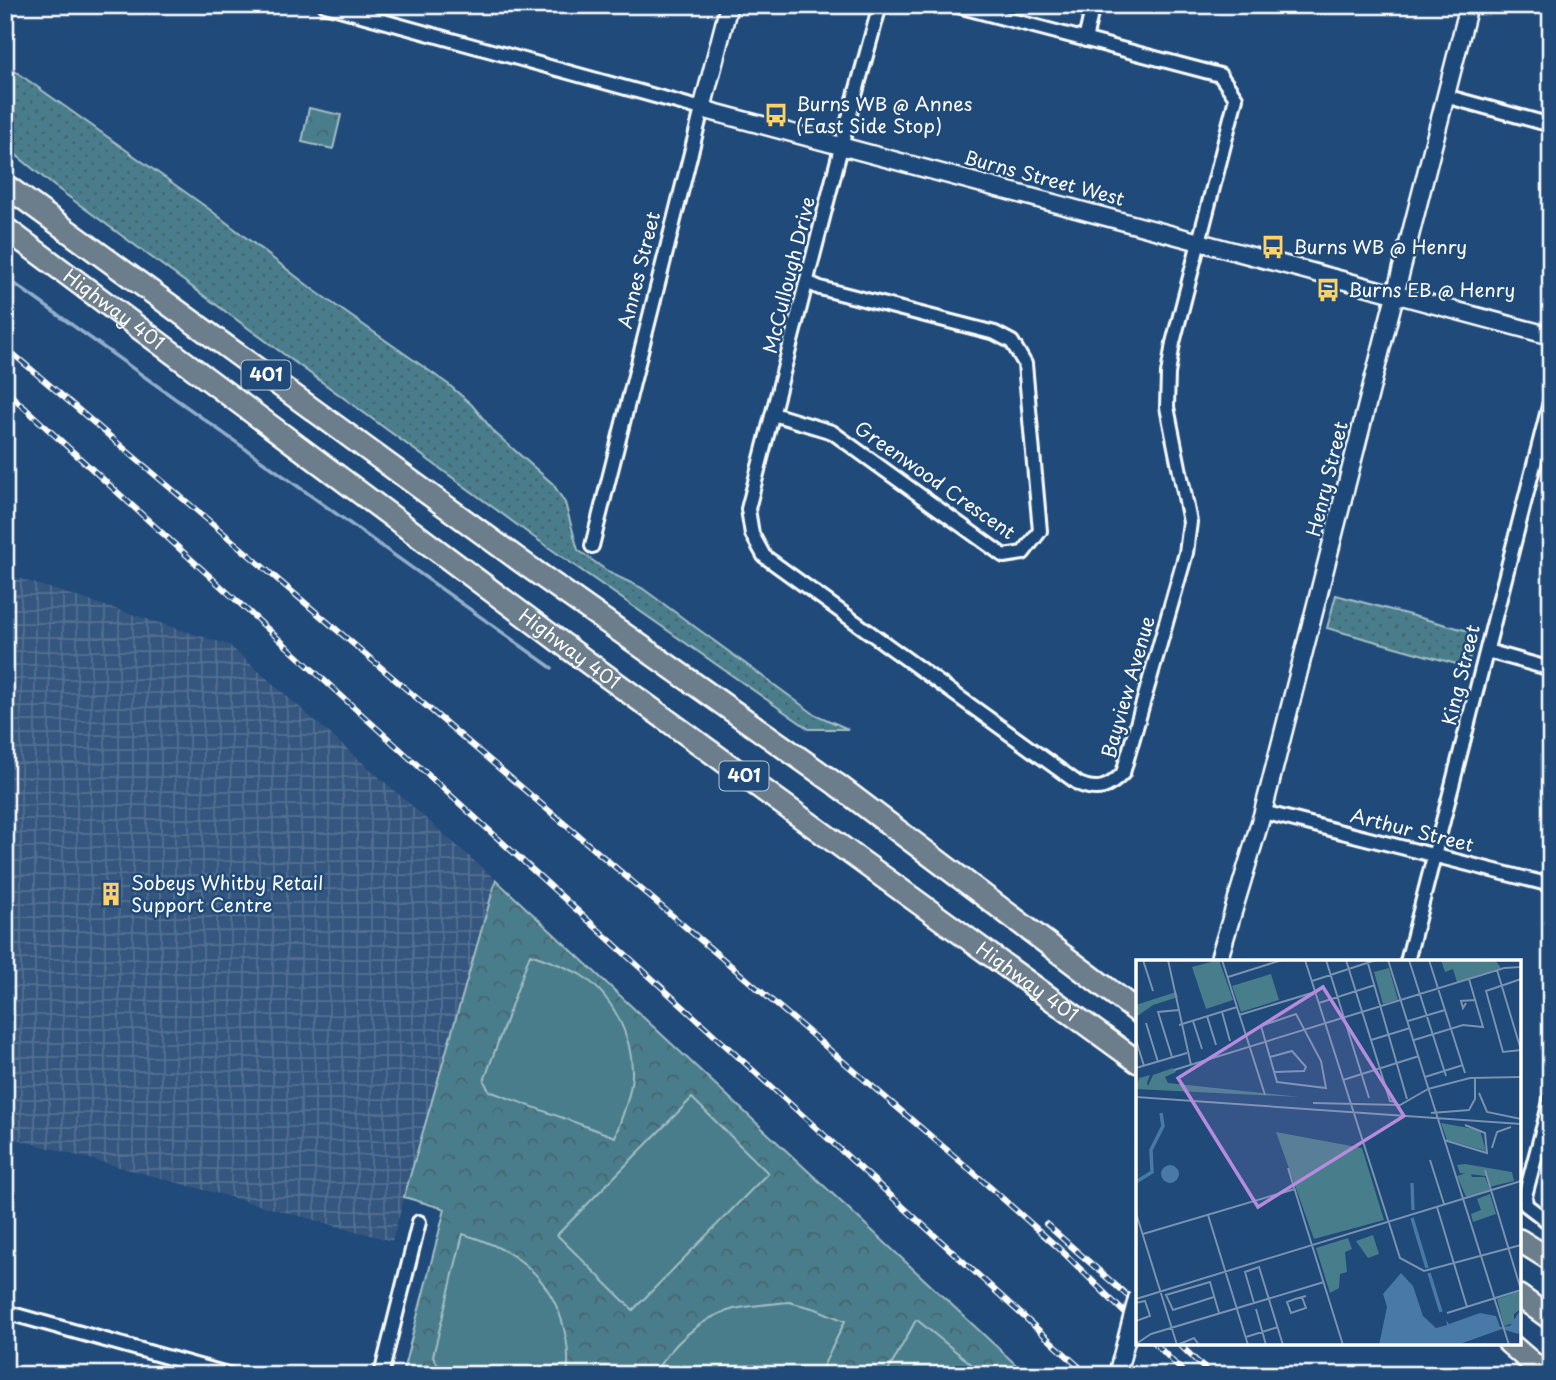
<svg xmlns="http://www.w3.org/2000/svg" width="1556" height="1380" font-family="'Playpen Sans',sans-serif">
  <style>
    .industrial { fill: url(#industrial-grid) }
    .grass { fill: url(#grass-dots); stroke: #a4bec5; stroke-width: 2 }
    .park { fill: url(#park-crowns); stroke: #a4bec5; stroke-width: 2 }
    .pitch { fill: #487d8b; stroke: #a4bec5; stroke-width: 2 }
    .lines { fill: none; stroke-linecap: round; stroke-linejoin: round }
    .stream { stroke: #92afca; stroke-width: 3.5 }
    .street-casing { stroke: #fff; stroke-width: 18 }
    .secondary-casing { stroke: #fff; stroke-width: 21 }
    .highway-casing { stroke: #fff; stroke-width: 26 }
    .street { stroke: #1f4a7a; stroke-width: 12 }
    .secondary { stroke: #1f4a7a; stroke-width: 16 }
    .highway { stroke: #6c7d8c; stroke-width: 21 }
    .rail-casing { stroke: #fff; stroke-width: 6 }
    .rail { stroke: #1f4a7a; stroke-width: 3.5; stroke-dasharray: 10; stroke-linecap: butt }
    .secondary-bridge-casing { stroke: #fff; stroke-width: 21; stroke-linecap: butt }
    .secondary-bridge { stroke: #1f4a7a; stroke-width: 16 }
    .labels { text-anchor: middle; stroke-width: 5; stroke-linejoin: round; paint-order: stroke }
    .shield { fill: #1f4a7a; stroke: #bcc9d7; stroke-width: 2 }
    .shield-label { font-size: 18px; font-weight: bold; fill: #fff }
    .poi-label { font-size: 19px; fill: #fff; stroke: #1f4a7a; text-anchor: start }
    .street-label { font-size: 19px; fill: #fff; stroke: #1f4a7a }
    .inset-river { fill: none; stroke: #4979a6; stroke-width: 3.5 }
    .inset-road { fill: none; stroke: #7992af; stroke-width: 2 }
    .view { fill: #b68bdc; fill-opacity: 0.15; stroke: #b68bdc; stroke-width: 3.5 }
    .inset-edge { fill: none; stroke: #fff; stroke-width: 3.5 }
  </style>
  <defs>
    <pattern id="industrial-grid" width="8" height="8" patternUnits="userSpaceOnUse" patternTransform="scale(1.75)"><rect width="8" height="8" fill="#34577e"/><path d="M0 4h8M4 0v8" fill="none" stroke="#527091"/></pattern>
    <pattern id="grass-dots" width="8" height="8" patternUnits="userSpaceOnUse" patternTransform="scale(1.75)"><rect width="8" height="8" fill="#487d8b"/><path d="M2 2h.1M6 6h.1" fill="none" stroke="#4a646c" stroke-width="1.8" stroke-linecap="round"/></pattern>
    <pattern id="park-crowns" width="20" height="18" patternUnits="userSpaceOnUse" patternTransform="scale(1.75)"><rect width="20" height="18" fill="#487d8b"/><path d="M2 6a3 3 0 1 1 6 0M12 15a3 3 0 1 1 6 0" fill="none" stroke="#4a646c"/></pattern>
  </defs>
  <rect width="100%" height="100%" fill="#1f4a7a"/>
  <filter id="ink" filterUnits="userSpaceOnUse"><feTurbulence type="fractalNoise" baseFrequency=".0143" numOctaves="2"/><feDisplacementMap in="SourceGraphic" scale="14" xChannelSelector="R" yChannelSelector="G"/><feConvolveMatrix kernelMatrix="1 2 1 2 8 2 1 2 1" color-interpolation-filters="sRGB"/></filter>
  <g filter="url(#ink)">
    <path class="industrial" d="M 5,574 L 229,645 L 496,880 L 392,1241 L 5,1136 Z"/>
    <path class="grass" d="M 5,64 L 209,209 L 315,291 L 448,384 L 472,405 L 495,433 L 553,484 L 565,503 L 578,550 L 610,573 L 642,588 L 814,714 L 848,729 L 809,729 L 535,538 L 54,186 L 5,146 Z
      M 1336,595 L 1476,633 L 1467,667 L 1327,628 Z"/>
    <path class="park" d="M 309,108 L 341,115 L 333,149 L 302,142 Z
      M 496,880 L 1027,1375 L 402,1375 L 445,1209 L 404,1197 Z"/>
    <path class="pitch" d="M 530,954 C 547,960 565,966 581,975 C 612,995 633,1037 632,1074 C 631,1096 622,1116 615,1137 L 489,1091 L 484,1081 Z
      M 692,1098 L 768,1173 L 633,1310 L 557,1235 Z
      M 463,1234 C 511,1248 546,1271 562,1321 C 567,1338 570,1356 567,1375 L 474,1375 L 440,1368 L 433,1356 Z
      M 789,1302 L 816,1309 L 845,1321 L 819,1375 L 653,1375 C 671,1346 700,1317 734,1309 C 752,1305 771,1304 789,1302 Z
      M 916,1320 L 917,1320 L 985,1375 L 886,1375 Z"/>
    <g class="lines">
      <path class="stream" d="M 5,277 L 552,668"/>
      <g class="street-casing">
        <path id="street" d="M 325,5 L 702,109 L 592,546
          M 880,5 L 845,132 L 748,509 L 752,534 L 764,556 L 1079,784 C 1098,792 1109,788 1123,773 L 1186,553 L 1190,522 L 1167,407 L 1168,374 L 1173,343 L 1236,98 L 1220,75 L 954,5
          M 1085,40 L 1093,5
          M 1445,96 L 1551,125
          M 773,414 L 832,432 L 1004,556 L 1023,553 L 1040,531 L 1025,364 L 1012,342 L 995,333 L 820,288 L 807,282
          M 1487,651 L 1551,669
          M 1263,812 L 1551,885
          M 1407,962 L 1551,398
          M 1551,1098 L 1525,1196 L 1526,1205 L 1551,1224
          M 5,1312 L 231,1375
          M 381,1375 L 419,1222"/>
      </g>
      <g class="secondary-casing">
        <path id="secondary" d="M 729,5 L 702,109 L 1551,336
          M 1218,962 L 1263,812 L 1469,5"/>
      </g>
      <g class="highway-casing">
        <g id="highway">
          <path d="M 5,185 L 526,565 L 836,784 L 1138,1012"/>
          <path id="s1" d="M 5,228 L 587,662 L 1138,1062"/>
          <path d="M 1519,1240 L 1551,1260"/>
          <path d="M 1519,1296 L 1551,1319"/>
          <path d="M 1509,1343 L 1546,1375"/>
        </g>
      </g>
      <use href="#street" class="street"/>
      <use href="#secondary" class="secondary"/>
      <use href="#highway" class="highway"/>
      <g class="rail-casing">
        <path id="rail" d="M 5,347 L 974,1173 L 1064,1253 L 1138,1326
          M 5,390 L 1088,1375
          M 1046,1224 L 1138,1305
          M 1155,1343 L 1186,1375
          M 1178,1343 L 1211,1375"/>
      </g>
      <use href="#rail" class="rail"/>
      <g class="secondary-bridge-casing">
        <path id="secondary-bridge" d="M 1117,1375 L 1138,1295"/>
      </g>
      <use href="#secondary-bridge" class="secondary-bridge"/>
    </g>
  </g>
  <defs>
    <g id="bus-bare" transform="scale(1.89)"><path d="M-5-6H5V4H4V6H2V4H-2V6H-4V4H-5ZM-3.5-4V0h7V-4ZM-3.5 1.2v1.5H-2V1.2ZM2 1.2v1.5H3.5V1.2Z" fill="#ffd166" stroke="#1f4a7a" stroke-width="2.5" paint-order="stroke"/></g>
    <g id="building-bare" transform="scale(1.89)"><path d="M-4-6H4V6H1V3H-1V6H-4ZM-2.5-4.3h1.7v1.8h-1.7ZM.8-4.3h1.7v1.8H.8ZM-2.5-1h1.7V.8h-1.7ZM.8-1h1.7V.8H.8Z" fill="#ffd166" stroke="#1f4a7a" stroke-width="2.5" paint-order="stroke"/></g>
  </defs>
  <g fill-rule="evenodd">
    <use href="#bus-bare" x="776" y="115"/>
    <use href="#bus-bare" x="1273" y="247"/>
    <use href="#bus-bare" x="1328" y="290"/>
    <use href="#building-bare" x="111" y="894"/>
  </g>
  <g class="labels">
    <g class="shield">
      <rect x="241.5" y="360.5" width="49" height="29" rx="5"/>
      <rect x="719.5" y="761.5" width="49" height="29" rx="5"/>
    </g>
    <g class="shield-label">
      <text x="266" y="381">401</text>
      <text x="744" y="782">401</text>
    </g>
    <g class="poi-label">
      <text x="796" y="111">Burns WB @ Annes<tspan x="796" dy="22">(East Side Stop)</tspan></text>
      <text x="1293" y="254">Burns WB @ Henry</text>
      <text x="1348" y="297">Burns EB @ Henry</text>
      <text x="131" y="890">Sobeys Whitby Retail<tspan x="131" dy="22">Support Centre</tspan></text>
    </g>
    <g class="street-label">
      <text transform="translate(1044 178) rotate(15)" y="7">Burns Street West</text>
      <text transform="translate(639 270) rotate(-76)" y="7">Annes Street</text>
      <text transform="translate(789 275) rotate(-76)" y="7">McCullough Drive</text>
      <text dy="7" stroke="none"><textPath href="#s1" startOffset="136">Highway 401</textPath></text>
      <text transform="translate(1327 479) rotate(-76)" y="7">Henry Street</text>
      <text transform="translate(935 480) rotate(35)" y="7">Greenwood Crescent</text>
      <text dy="7" stroke="none"><textPath href="#s1" startOffset="704">Highway 401</textPath></text>
      <text transform="translate(1461 675) rotate(-76)" y="7">King Street</text>
      <text transform="translate(1128 687) rotate(-74)" y="7">Bayview Avenue</text>
      <text transform="translate(1412 830) rotate(14)" y="7">Arthur Street</text>
      <text dy="7" stroke="none"><textPath href="#s1" startOffset="1270">Highway 401</textPath></text>
    </g>
  </g>
  <g transform="translate(1136 960)">
    <rect width="385" height="385" fill="#1f4a7a"/>
    <path d="M 37,108 L 40,112 L 29,117 L 32,123 L 164,137 L 0,129 L 3,118 L 14,115 L 11,123 L 12,126 L 17,115 ZM 305,163 L 344,170 L 350,191 L 311,180 ZM 354,234 L 360,254 L 337,262 L 335,254 L 345,250 L 341,239 Z" fill="#487d8b"/>
    <path d="M 334,212 L 336,217 L 349,217 L 354,230 L 330,237 L 321,216 Z" fill="#487d8b"/>
    <path d="M 83,0 L 97,40 L 70,49 L 56,7 ZM 305,0 L 359,0 L 365,8 L 321,22 L 317,9 L 309,12 ZM 253,8 L 262,40 L 247,44 L 238,12 ZM 135,14 L 143,40 L 105,52 L 96,26 ZM 40,32 L 42,37 L 17,45 L 0,57 L 0,45 ZM 140,172 L 226,188 L 248,260 L 178,279 ZM 329,204 L 376,212 L 378,221 L 353,227 L 350,216 L 324,213 L 321,205 ZM 212,278 L 216,289 L 209,292 L 211,312 L 204,314 L 203,328 L 194,333 L 180,288 ZM 385,331 L 385,349 L 378,354 L 378,363 L 368,366 L 361,339 Z" fill="#487d8b"/>
    <path d="M165 192a9 9 0 1 1 18 0a9 9 0 1 1-18 0ZM 205,188 L 223,190 L 226,207 L 204,208 ZM 237,275 L 243,294 L 232,298 L 220,281 Z" fill="#487d8b"/>
    <path d="M25 214a9 9 0 1 1 18 0a9 9 0 1 1-18 0ZM 265,313 L 277,326 L 287,356 L 300,368 L 311,365 L 310,360 L 313,364 L 344,353 L 360,356 L 364,367 L 374,366 L 385,349 L 385,370 L 382,374 L 366,369 L 321,385 L 243,385 L 251,347 L 247,334 Z" fill="#4979a6"/>
    <path class="inset-river" d="M 0,222 L 16,212 L 15,190 L 27,166 L 25,153M 276,223 L 277,250M 276,258 L 291,308M 293,313 L 305,352"/>
    <path class="inset-road" d="M 7,0 L 17,31M 32,0 L 55,105M 86,0 L 129,135M 169,0 L 253,263M 190,0 L 233,138M 210,0 L 254,141 L 260,142M 231,0 L 271,139M 252,0 L 373,385M 273,0 L 310,116M 293,0 L 329,113M 361,10 L 385,90M 92,17 L 146,0M 385,19 L 350,31 L 367,92 L 385,90M 176,21 L 240,0M 183,43 L 239,25M 330,43 L 327,48 L 325,41 L 339,40M 86,52 L 94,81M 160,54 L 185,101 L 190,128 L 141,122 L 125,66 ZM 103,55 L 179,32M 71,56 L 80,85M 57,61 L 66,89M 272,61 L 309,50M 10,63 L 22,102M 43,65 L 101,47M 0,80 L 8,106M 235,80 L 274,68M 278,80 L 327,65 L 347,67 L 333,19M 36,97 L 22,52 L 43,50M 134,97 L 156,91 L 170,107 L 168,111 L 138,112M 0,108 L 51,93M 38,110 L 368,8 L 385,7M 289,117 L 327,105M 207,120 L 283,96M 292,129 L 334,118 L 385,117M 343,133 L 351,152 L 385,159M 0,137 L 385,164M 177,143 L 264,145 L 292,129M 295,153 L 333,150 L 339,139 L 339,117M 308,180 L 351,193 L 349,173 L 329,165M 356,188 L 361,172 L 375,167M 294,200 L 308,244M 152,208 L 207,385M 349,210 L 385,330M 301,247 L 331,347M 0,253 L 41,385M 72,255 L 112,385M 253,263 L 264,298 L 288,311 L 385,285M 7,274 L 159,229M 78,337 L 37,350 L 30,335 L 74,322 L 83,353M 166,337 L 170,348 L 155,353 L 151,342 L 159,339 L 170,336M 0,339 L 385,221M 0,343 L 9,341 L 14,356 L 0,361M 118,343 L 109,312 L 123,307 L 147,385M 120,349 L 130,385M 311,353 L 385,330M 110,377 L 142,367M 0,384 L 15,374 L 188,322M 41,385 L 58,378 L 63,385"/>
    <path class="view" d="M 187,27 L 268,156 L 122,247 L 42,118 Z"/>
    <rect width="385" height="385" class="inset-edge"/>
  </g>
  <rect width="1556" height="1380" fill="none" stroke="#1f4a7a" stroke-width="28"/>
  <rect x="14" y="14" width="1528" height="1352" fill="none" stroke="#fff" stroke-width="2.5" filter="url(#ink)"/>
</svg>
